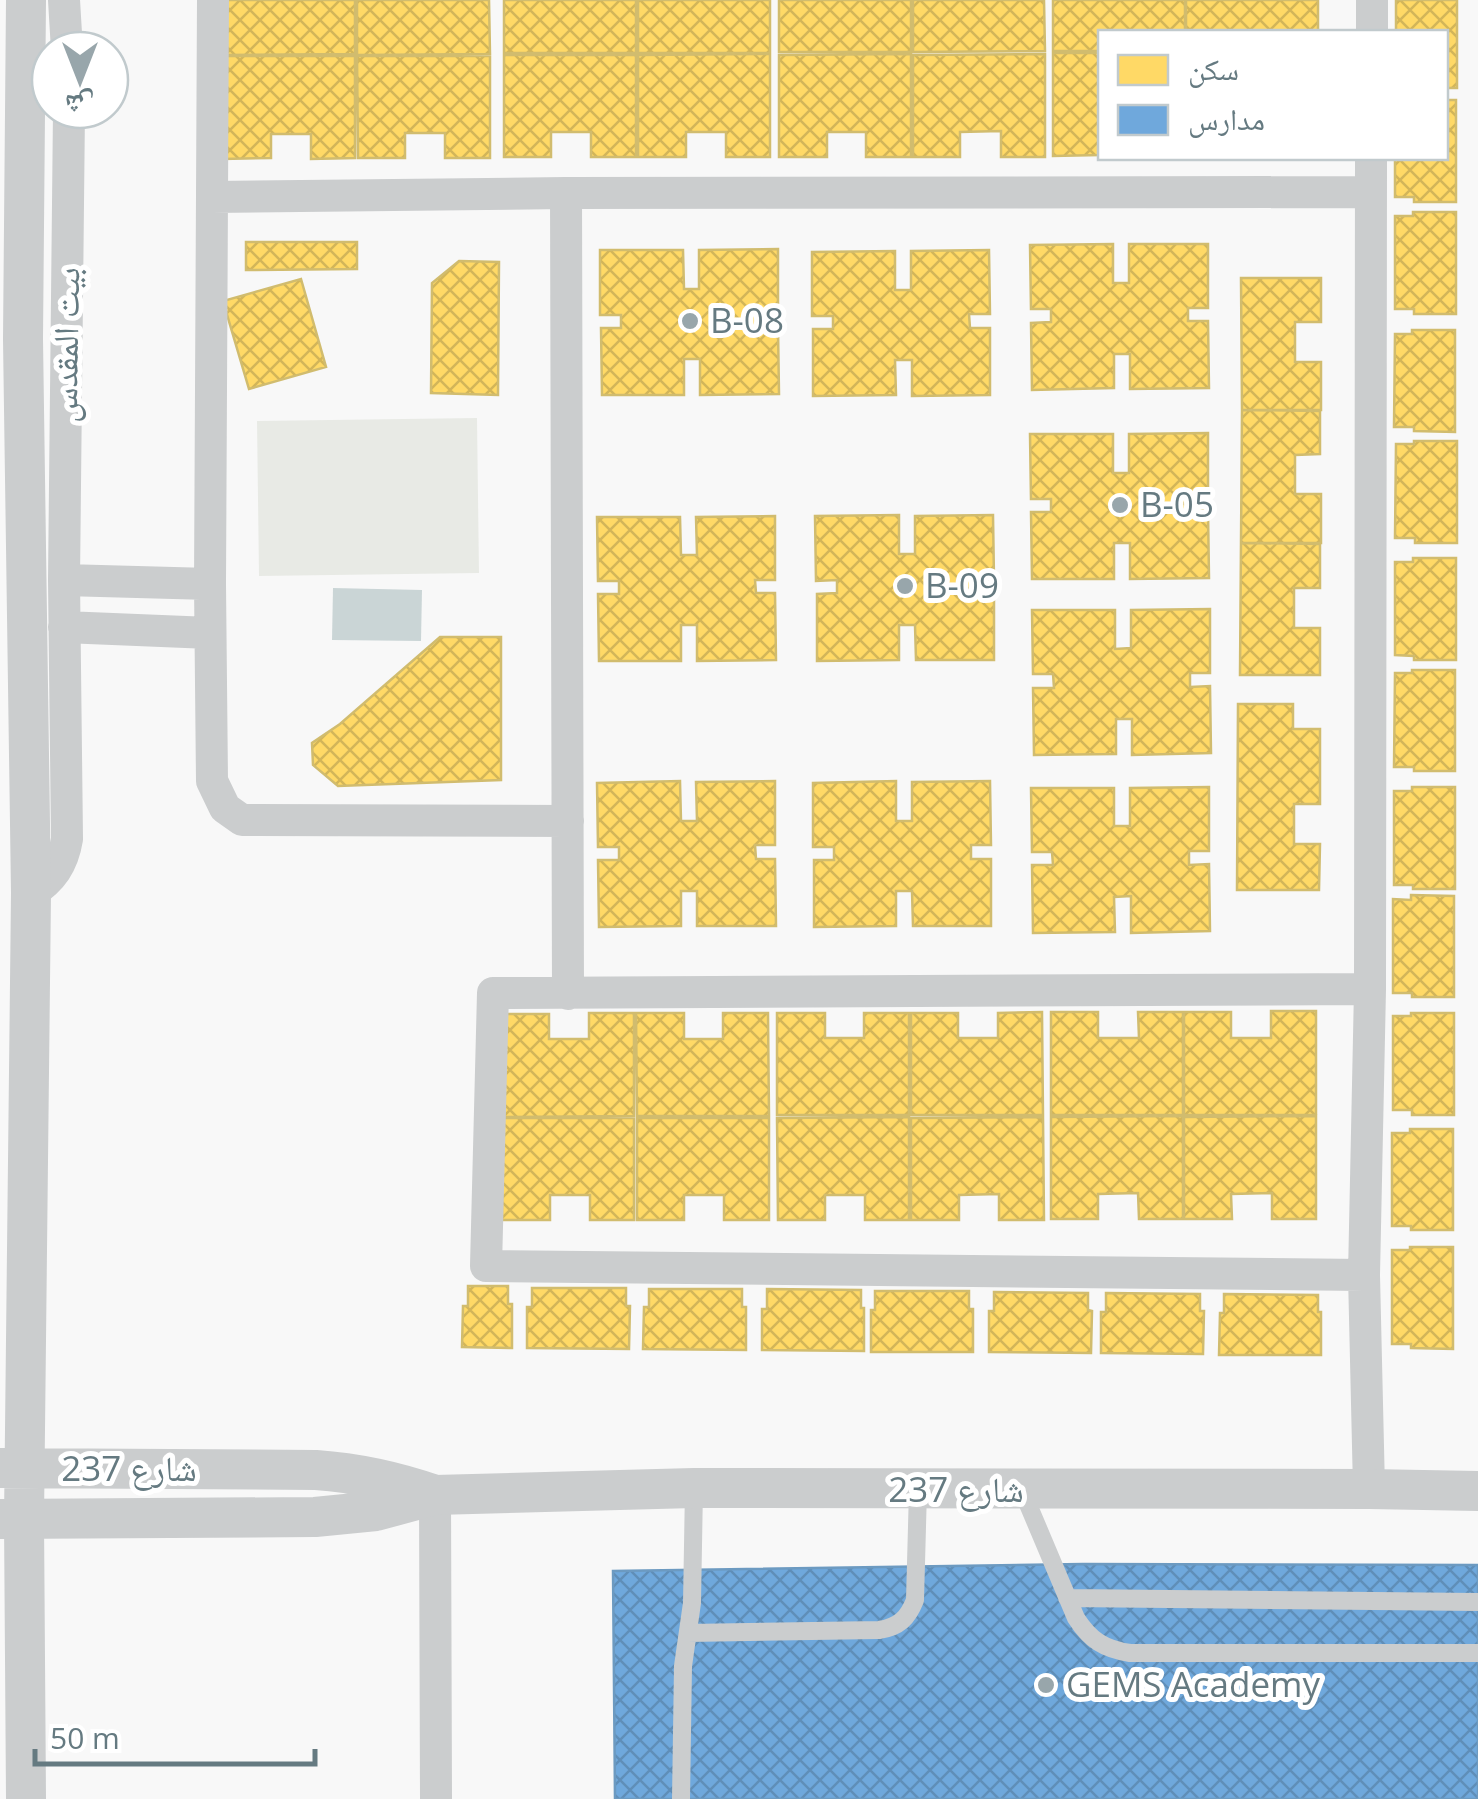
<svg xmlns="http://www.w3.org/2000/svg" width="1478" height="1799" font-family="'Open Sans','Noto Naskh Arabic',sans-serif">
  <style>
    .grass { fill: #e8eae5 }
    .water { fill: #cad5d6 }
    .homes { fill: url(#homes-cross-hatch); stroke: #d1bc6e; stroke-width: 2.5 }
    .schools { fill: url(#schools-cross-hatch); stroke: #6c9ac1; stroke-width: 2.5 }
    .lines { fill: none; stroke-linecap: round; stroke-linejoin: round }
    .service { stroke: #cbcdce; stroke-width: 18 }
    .minor { stroke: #cbcdce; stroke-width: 32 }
    .tertiary { stroke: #cbcdce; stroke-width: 40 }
    .poi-dot { fill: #98a6ab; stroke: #fff; stroke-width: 4 }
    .labels { text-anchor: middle; stroke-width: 10; stroke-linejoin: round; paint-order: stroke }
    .poi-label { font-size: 35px; fill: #657a81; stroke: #fff; text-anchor: start }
    .street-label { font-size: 35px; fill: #657a81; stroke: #fff }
  </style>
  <defs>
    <pattern id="homes-cross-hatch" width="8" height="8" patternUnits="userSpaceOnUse" patternTransform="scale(2.5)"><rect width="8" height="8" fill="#ffd966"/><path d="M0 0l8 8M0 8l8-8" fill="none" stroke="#d2b559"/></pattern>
    <pattern id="schools-cross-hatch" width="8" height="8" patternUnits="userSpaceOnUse" patternTransform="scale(2.5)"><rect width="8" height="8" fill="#6fa8dc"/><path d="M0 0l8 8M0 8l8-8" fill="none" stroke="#5f8eb8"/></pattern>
  </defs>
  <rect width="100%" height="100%" fill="#f8f8f8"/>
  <path class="grass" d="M 477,418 L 479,573 L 259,576 L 257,421 Z"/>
  <path class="water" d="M 333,588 L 422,590 L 421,641 L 332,640 Z"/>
  <path class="homes" d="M 223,0 L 355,0 L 355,54 L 223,55 Z
    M 357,0 L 489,0 L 490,54 L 357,55 Z
    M 504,0 L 636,0 L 636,53 L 504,53 Z
    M 638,0 L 770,0 L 770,53 L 638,53 Z
    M 779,0 L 911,0 L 911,52 L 779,52 Z
    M 913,0 L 1044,0 L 1045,51 L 913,52 Z
    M 1053,0 L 1185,0 L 1185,32 L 1100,32 L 1100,51 L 1053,51 Z
    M 1186,0 L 1318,0 L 1318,32 L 1186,32 Z
    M 1396,0 L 1457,0 L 1457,88 L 1446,88 L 1446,32 L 1396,32 Z
    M 1053,53 L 1100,53 L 1100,155 L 1053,156 Z
    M 770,54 L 770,157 L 726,157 L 726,132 L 686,132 L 686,157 L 638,157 L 638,55 Z
    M 911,54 L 911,157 L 866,157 L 866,132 L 827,132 L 827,157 L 779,157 L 779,55 Z
    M 1045,54 L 1045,157 L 1001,157 L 1001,131 L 960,132 L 960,157 L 913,157 L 913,55 Z
    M 504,55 L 636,55 L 636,157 L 591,157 L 591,132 L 551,132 L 551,157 L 504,157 Z
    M 223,56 L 355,56 L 355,158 L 311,159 L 311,134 L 271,134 L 271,158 L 223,159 Z
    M 357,56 L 490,56 L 490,158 L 445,158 L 445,133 L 405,133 L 405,158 L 358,158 Z
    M 1446,100 L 1456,100 L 1456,202 L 1414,202 L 1414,197 L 1395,197 L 1395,158 L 1446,158 Z
    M 1413,212 L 1456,212 L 1456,314 L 1414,314 L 1414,309 L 1395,309 L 1395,216 L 1413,216 Z
    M 246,242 L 357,242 L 357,269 L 246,270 Z
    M 1113,244 L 1113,283 L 1129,283 L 1129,244 L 1208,244 L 1208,308 L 1188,308 L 1188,321 L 1208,321 L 1209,388 L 1130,389 L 1130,354 L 1114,354 L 1114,388 L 1032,390 L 1031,323 L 1051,322 L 1051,309 L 1031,309 L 1030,245 Z
    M 778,249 L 778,313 L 758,314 L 758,327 L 778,327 L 779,394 L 700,395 L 700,359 L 684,359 L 684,395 L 602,395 L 601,328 L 621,328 L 621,315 L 600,315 L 600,250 L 683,250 L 684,289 L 699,289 L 699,250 Z
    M 989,250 L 990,314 L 969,314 L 970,328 L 990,328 L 990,395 L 912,396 L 912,360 L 895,360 L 896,395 L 813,396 L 813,329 L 833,329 L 833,316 L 812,316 L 812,252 L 895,251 L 895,290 L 911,290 L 911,251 Z
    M 459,261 L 499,262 L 498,395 L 431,393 L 432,283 Z
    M 1241,278 L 1321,278 L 1321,322 L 1295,322 L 1295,362 L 1321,362 L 1321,410 L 1242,410 Z
    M 301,279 L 326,367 L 249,389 L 223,301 Z
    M 1412,330 L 1455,330 L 1455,432 L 1414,431 L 1414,427 L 1394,427 L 1395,334 L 1412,334 Z
    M 1242,410 L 1320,411 L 1320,454 L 1295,455 L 1295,494 L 1321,494 L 1321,543 L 1241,543 Z
    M 1208,433 L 1208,497 L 1188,498 L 1188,511 L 1208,510 L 1209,578 L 1130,579 L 1130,543 L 1114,543 L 1114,579 L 1032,579 L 1031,512 L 1051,512 L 1051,499 L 1031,499 L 1030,434 L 1113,434 L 1113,473 L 1129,473 L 1129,434 Z
    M 1414,441 L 1457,441 L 1457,543 L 1415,543 L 1415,538 L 1395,538 L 1396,444 L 1414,444 Z
    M 899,515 L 899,554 L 915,554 L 915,516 L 993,515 L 994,579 L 973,579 L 973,592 L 994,592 L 994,660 L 916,660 L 915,625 L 899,625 L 899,660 L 817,661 L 817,594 L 837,593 L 837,580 L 816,581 L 815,516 Z
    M 775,516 L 775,580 L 755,580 L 756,593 L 775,593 L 776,660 L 697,661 L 697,625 L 681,625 L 681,661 L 599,661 L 598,594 L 619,594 L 619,581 L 598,581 L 597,517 L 680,517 L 681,555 L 697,555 L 696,517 Z
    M 1241,543 L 1320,544 L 1320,588 L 1294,588 L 1294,628 L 1320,628 L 1320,675 L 1240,675 Z
    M 1413,558 L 1456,558 L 1456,660 L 1414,660 L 1414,656 L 1395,655 L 1395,562 L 1413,562 Z
    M 1210,609 L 1210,673 L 1190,673 L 1190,687 L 1210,686 L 1211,753 L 1132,755 L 1132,719 L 1116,719 L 1116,754 L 1034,755 L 1033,688 L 1054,688 L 1053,674 L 1033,674 L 1032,610 L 1115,610 L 1115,649 L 1131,648 L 1131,610 Z
    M 440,637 L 501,637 L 501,780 L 338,786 L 313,765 L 312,743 L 340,724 Z
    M 1412,670 L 1455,670 L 1455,771 L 1414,771 L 1414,767 L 1394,767 L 1395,673 L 1412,673 Z
    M 1238,704 L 1293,704 L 1293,729 L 1320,729 L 1320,804 L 1294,804 L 1294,844 L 1320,844 L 1319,890 L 1237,890 Z
    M 680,781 L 681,821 L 697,821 L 696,782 L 775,781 L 775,845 L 755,845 L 756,859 L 775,859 L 776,926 L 697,926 L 697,891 L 681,891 L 681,926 L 599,927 L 598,860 L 619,860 L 619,847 L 598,847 L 597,783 Z
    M 896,781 L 896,821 L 912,821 L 912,782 L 990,781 L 991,845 L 971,845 L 971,859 L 991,859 L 991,926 L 913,926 L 912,891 L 896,891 L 896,926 L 814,927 L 814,860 L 834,860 L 834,847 L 813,847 L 813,783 Z
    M 1209,787 L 1209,851 L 1189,851 L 1189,865 L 1209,864 L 1210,931 L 1131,933 L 1131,896 L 1114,897 L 1115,932 L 1033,933 L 1032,865 L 1053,865 L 1052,852 L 1032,852 L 1031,788 L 1114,788 L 1114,826 L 1130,826 L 1130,788 Z
    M 1412,787 L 1455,787 L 1455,889 L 1413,889 L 1413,885 L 1394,885 L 1394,791 L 1412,791 Z
    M 1411,895 L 1454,896 L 1454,997 L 1412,997 L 1412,993 L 1393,993 L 1393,899 L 1411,900 Z
    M 1271,1011 L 1316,1011 L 1316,1115 L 1184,1115 L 1184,1012 L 1231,1012 L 1231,1038 L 1271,1038 Z
    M 1042,1012 L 1043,1115 L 911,1115 L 911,1013 L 958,1013 L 958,1038 L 998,1038 L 998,1013 Z
    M 1051,1012 L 1098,1012 L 1098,1038 L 1139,1038 L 1138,1012 L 1183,1012 L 1183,1115 L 1051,1115 Z
    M 589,1013 L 634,1013 L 634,1116 L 502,1117 L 502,1014 L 549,1014 L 549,1039 L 589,1039 Z
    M 636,1013 L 684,1013 L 684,1039 L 723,1039 L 723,1013 L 768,1013 L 769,1116 L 637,1116 Z
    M 777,1013 L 825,1013 L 825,1038 L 864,1038 L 864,1013 L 909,1013 L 909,1115 L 777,1115 Z
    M 1411,1013 L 1454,1013 L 1454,1115 L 1412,1115 L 1412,1110 L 1393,1110 L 1393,1016 L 1411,1016 Z
    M 1183,1116 L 1183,1219 L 1139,1219 L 1138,1193 L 1098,1194 L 1098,1219 L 1051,1219 L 1051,1117 Z
    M 1316,1116 L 1316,1219 L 1272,1219 L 1272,1193 L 1231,1194 L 1232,1219 L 1184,1219 L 1184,1117 Z
    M 909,1117 L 909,1220 L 865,1220 L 865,1195 L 825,1195 L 825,1220 L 778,1220 L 777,1118 Z
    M 1043,1117 L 1044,1220 L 999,1220 L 999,1194 L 959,1195 L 959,1220 L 911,1220 L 911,1118 Z
    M 502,1118 L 634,1118 L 634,1220 L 590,1220 L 590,1195 L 550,1195 L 550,1220 L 502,1220 Z
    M 637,1118 L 769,1118 L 769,1220 L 724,1220 L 724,1195 L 684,1195 L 684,1220 L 637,1220 Z
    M 1410,1129 L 1453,1129 L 1453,1230 L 1411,1230 L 1411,1226 L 1392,1226 L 1392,1133 L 1410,1133 Z
    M 1410,1247 L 1453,1247 L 1453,1349 L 1411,1348 L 1411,1344 L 1392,1344 L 1392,1250 L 1410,1250 Z
    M 468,1286 L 508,1286 L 508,1304 L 512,1304 L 512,1348 L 462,1347 L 463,1306 L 468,1306 Z
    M 532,1288 L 626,1288 L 626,1306 L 630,1306 L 629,1349 L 527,1348 L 527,1307 L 532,1307 Z
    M 649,1289 L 742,1289 L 742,1307 L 746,1307 L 746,1350 L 643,1349 L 644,1307 L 649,1307 Z
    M 767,1289 L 861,1290 L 861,1308 L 864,1308 L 864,1351 L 762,1350 L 762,1309 L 767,1309 Z
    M 875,1291 L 969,1291 L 969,1309 L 973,1309 L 973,1352 L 871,1352 L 871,1310 L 875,1310 Z
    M 994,1292 L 1088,1293 L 1088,1310 L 1092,1311 L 1091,1353 L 989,1352 L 989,1311 L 994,1311 Z
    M 1106,1293 L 1200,1294 L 1200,1311 L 1204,1311 L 1203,1354 L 1101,1353 L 1101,1312 L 1106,1312 Z
    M 1224,1294 L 1318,1295 L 1318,1312 L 1321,1312 L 1321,1355 L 1219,1355 L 1220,1313 L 1224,1313 Z"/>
  <path class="schools" d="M 1083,1564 L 1478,1565 L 1478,1799 L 615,1799 L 613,1571 Z"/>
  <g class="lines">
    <path class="service" d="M 1022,1490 L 1076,1618 C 1090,1640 1104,1649 1130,1653 L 1478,1653
      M 1067,1598 L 1478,1602
      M 688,1633 L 879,1630 C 899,1627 908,1618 915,1600 L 918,1490
      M 681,1799 L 683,1666 L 692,1603 L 694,1488"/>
    <path class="minor" d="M 64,0 L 67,50
      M 213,0 L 210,584 L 212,781 L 225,808 L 242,820 L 568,821
      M 1372,32 L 1372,0
      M 566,193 L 568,994
      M 212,197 L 566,193 L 1371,192
      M 64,580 L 210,584
      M 64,627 L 210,633
      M 31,893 C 52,880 63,864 67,839 L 64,580 L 69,110
      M 1364,1275 L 486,1266 L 493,993 L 1370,989
      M 1369,1489 L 1364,1275 L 1370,989 L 1371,158
      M 435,1495 L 436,1799"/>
    <path class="tertiary" d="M 26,0 L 23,339 L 31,893 L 24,1519 L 26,1799
      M 2,1468 L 316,1470 C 358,1473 395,1481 435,1495
      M 0,1519 L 315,1517 L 376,1511 L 435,1495 L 694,1488 L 1369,1489 L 1478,1491"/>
  </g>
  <g class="poi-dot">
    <circle cx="690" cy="321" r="10"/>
    <circle cx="1120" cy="505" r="10"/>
    <circle cx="905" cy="586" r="10"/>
    <circle cx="1046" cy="1685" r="10"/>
  </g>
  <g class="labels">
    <g class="poi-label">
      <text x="710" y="333">B-08</text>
      <text x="1140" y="517">B-05</text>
      <text x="925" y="598">B-09</text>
      <text x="1066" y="1697">GEMS Academy</text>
    </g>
    <g class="street-label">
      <text transform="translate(66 345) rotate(-89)" y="12">بيت المقدس</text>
      <text x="129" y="1481">شارع 237</text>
      <text x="956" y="1502">شارع 237</text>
    </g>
  </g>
  <rect x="1098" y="30" width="350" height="130" fill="#ffffff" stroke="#c1cacd" stroke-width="2.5"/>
  <rect x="1118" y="55" width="50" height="30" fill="#ffd966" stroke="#c1cacd" stroke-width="2.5"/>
  <text x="1188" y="80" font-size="30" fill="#657a81">سكن</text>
  <rect x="1118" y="105" width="50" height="30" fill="#6fa8dc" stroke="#c1cacd" stroke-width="2.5"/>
  <text x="1188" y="130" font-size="30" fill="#657a81">مدارس</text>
  <g transform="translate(80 80) rotate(180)"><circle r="48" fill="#ffffff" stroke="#c1cacd" stroke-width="2.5"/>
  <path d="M0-8L18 38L0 25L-18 38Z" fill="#98a6ab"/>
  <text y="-15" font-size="28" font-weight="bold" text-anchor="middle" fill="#657a81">ش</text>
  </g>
  <path d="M35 1749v15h280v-15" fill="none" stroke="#657a81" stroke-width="5"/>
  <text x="50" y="1749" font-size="30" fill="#657a81" stroke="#ffffff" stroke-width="8" paint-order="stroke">50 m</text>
</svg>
